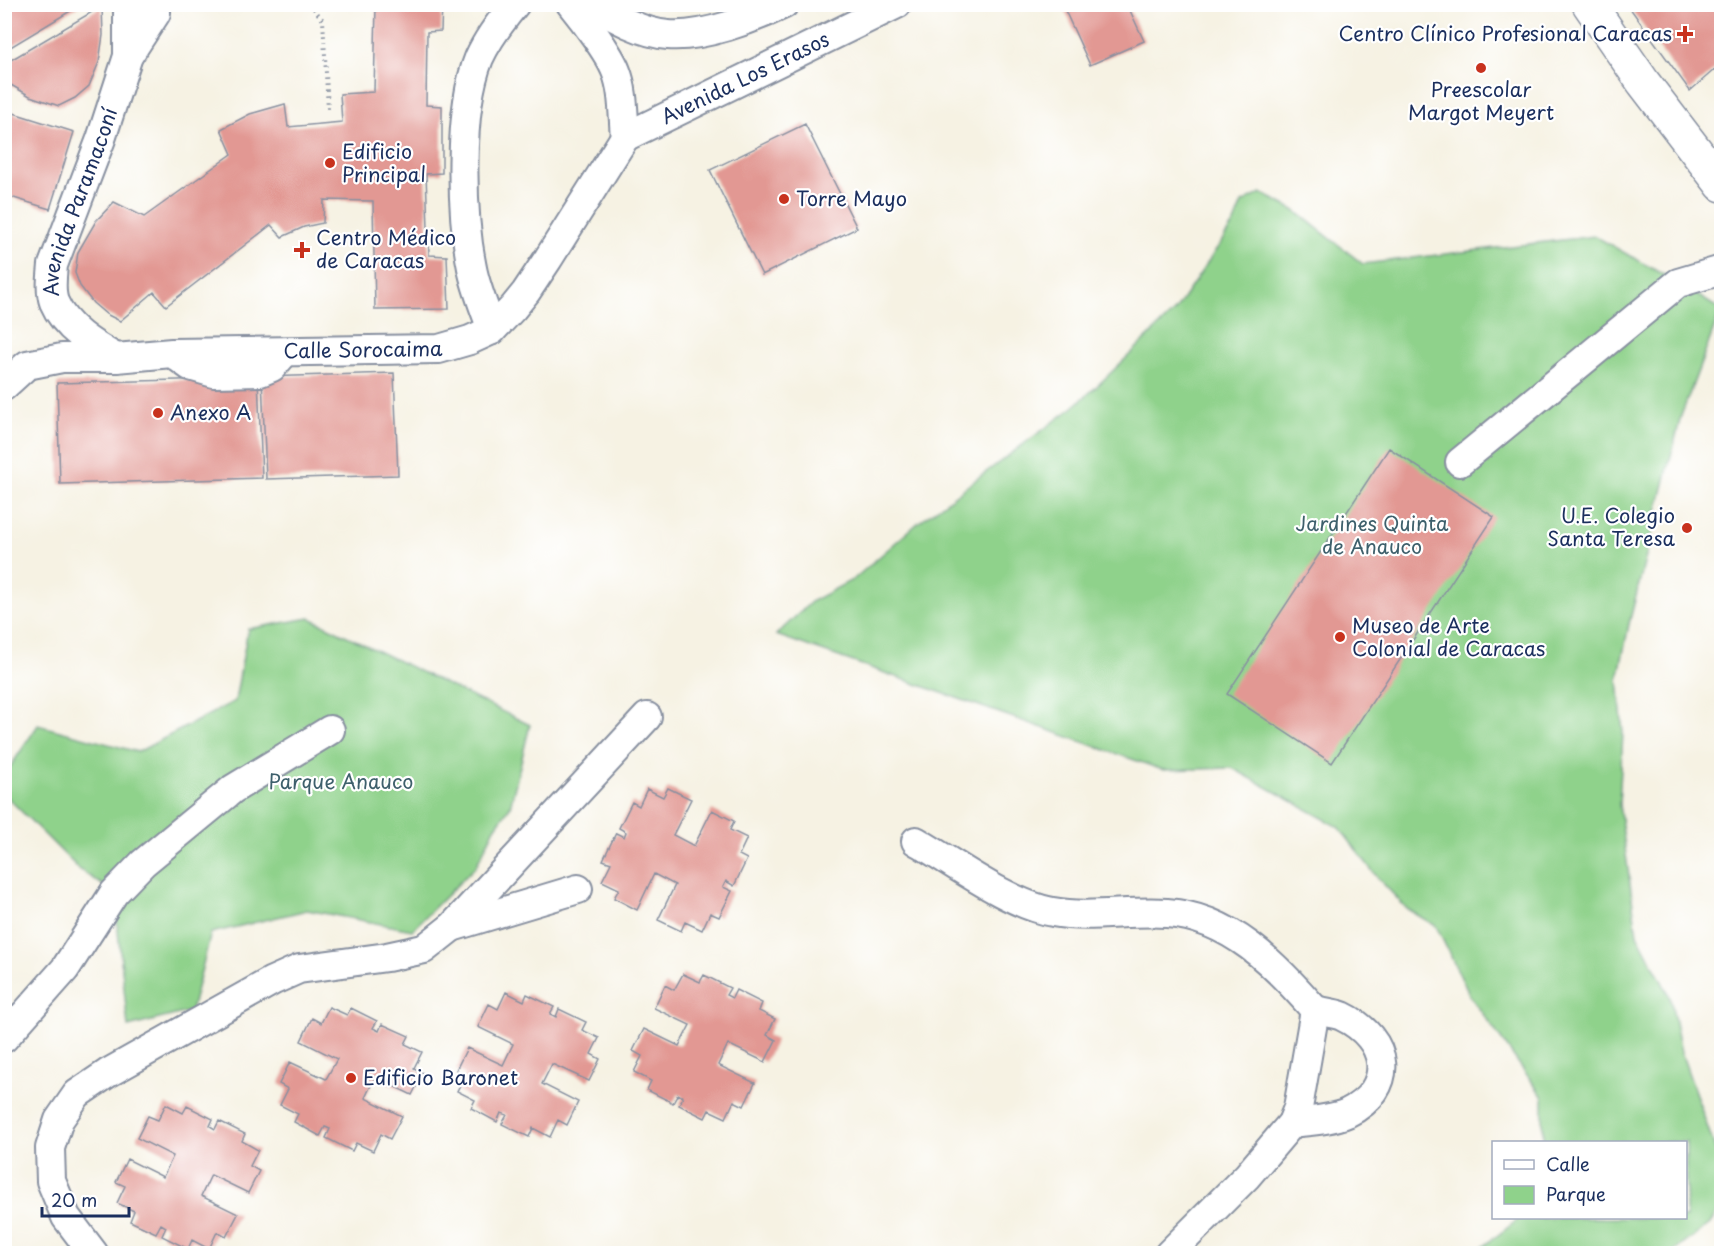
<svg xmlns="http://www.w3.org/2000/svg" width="1726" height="1258" font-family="'Playpen Sans',sans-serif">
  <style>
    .green { fill: #8fd28b; stroke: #558074; stroke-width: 1.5 }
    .building { fill: #e29893 }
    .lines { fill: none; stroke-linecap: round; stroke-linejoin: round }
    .minor-casing { stroke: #8890a0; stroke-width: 32 }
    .major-casing { stroke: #8890a0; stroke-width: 36 }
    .path { stroke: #8890a0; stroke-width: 4; stroke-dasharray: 1.5 4.5; stroke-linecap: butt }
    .minor { stroke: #fff; stroke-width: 28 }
    .major { stroke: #fff; stroke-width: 33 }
    .poi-dot { fill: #c8321e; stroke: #fff; stroke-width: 2 }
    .labels { text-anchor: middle; stroke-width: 4.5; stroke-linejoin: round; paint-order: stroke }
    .poi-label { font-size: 20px; fill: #1b2f5e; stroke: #fff; text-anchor: start }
    .street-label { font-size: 20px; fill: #1b2f5e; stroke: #fff }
    .park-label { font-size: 20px; fill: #3e606c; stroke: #fff }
  </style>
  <rect width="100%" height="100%" fill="#fff"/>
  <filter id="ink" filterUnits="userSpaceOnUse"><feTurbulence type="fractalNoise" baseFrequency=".0167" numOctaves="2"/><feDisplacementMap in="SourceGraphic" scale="12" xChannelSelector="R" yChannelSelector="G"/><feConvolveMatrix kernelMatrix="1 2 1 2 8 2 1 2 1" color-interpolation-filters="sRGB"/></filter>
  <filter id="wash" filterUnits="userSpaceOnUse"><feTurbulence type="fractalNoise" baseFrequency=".008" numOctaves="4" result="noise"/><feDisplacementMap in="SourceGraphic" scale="24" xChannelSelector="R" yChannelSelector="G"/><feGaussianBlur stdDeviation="1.35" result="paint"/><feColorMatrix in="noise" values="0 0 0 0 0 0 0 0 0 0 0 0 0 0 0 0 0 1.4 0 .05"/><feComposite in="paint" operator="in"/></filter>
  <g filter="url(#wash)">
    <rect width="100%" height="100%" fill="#f6f2e3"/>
    <path class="green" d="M 1261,193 L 1294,210 L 1363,264 L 1595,236 L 1678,283 L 1721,310 L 1681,416 L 1629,624 L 1618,679 L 1623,733 L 1619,804 L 1637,934 L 1670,997 L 1681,1052 L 1721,1165 L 1721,1206 L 1710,1224 L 1672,1253 L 1475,1253 L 1520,1218 L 1686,1218 L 1686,1142 L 1543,1142 L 1543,1097 L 1470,996 L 1436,926 L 1407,909 L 1377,877 L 1339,827 L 1232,768 L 1163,770 L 776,635 L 812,601 L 854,579 L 919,522 L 1072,408 L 1096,387 L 1175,311 L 1234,223 L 1242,203 Z
      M 310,618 L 530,725 L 510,807 L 495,828 L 476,866 L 412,930 L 307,910 L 211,933 L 191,1011 L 128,1027 L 114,893 L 79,869 L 5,795 L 4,776 L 38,725 L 138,752 L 235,701 L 248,629 Z"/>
    <g id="blocks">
      <path class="building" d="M 4,4 L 82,4 L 4,51 Z
        M 442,4 L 441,31 L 427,32 L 426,105 L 442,106 L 442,173 L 426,174 L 429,255 L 447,256 L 449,309 L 375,310 L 373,201 L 324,200 L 323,223 L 304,227 L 282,237 L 271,225 L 166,306 L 154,292 L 120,321 L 106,314 L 93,303 L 80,286 L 75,273 L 78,252 L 96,221 L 114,202 L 144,217 L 232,154 L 221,129 L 250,114 L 285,104 L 288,127 L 342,122 L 340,94 L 374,92 L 376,6 Z
        M 1062,4 L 1127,4 L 1144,41 L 1090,65 Z
        M 1627,4 L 1722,4 L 1722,63 L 1690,91 Z
        M 102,6 L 103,35 L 99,62 L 89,86 L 75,98 L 59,106 L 30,96 L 4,81 L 4,64 Z
        M 4,110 L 74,132 L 50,209 L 4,195 Z
        M 805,124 L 857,228 L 762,275 L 710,170 Z
        M 394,373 L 398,475 L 266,479 L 262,377 Z
        M 258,378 L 262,478 L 60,484 L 57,383 Z
        M 1389,448 L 1494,517 L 1332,763 L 1227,694 Z
        M 668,788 L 691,799 L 673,835 L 694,846 L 712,810 L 734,821 L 730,830 L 747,838 L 739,855 L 747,859 L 734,886 L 726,881 L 723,887 L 732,891 L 719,917 L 710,913 L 702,930 L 685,922 L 681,931 L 658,920 L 675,885 L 654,874 L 637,910 L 614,898 L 619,889 L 602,881 L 611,863 L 603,860 L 616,833 L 624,837 L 626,832 L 619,828 L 632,802 L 639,806 L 647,789 L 663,797 Z
        M 683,974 L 700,982 L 704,975 L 730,988 L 726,995 L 732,998 L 736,990 L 762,1003 L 759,1011 L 775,1019 L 767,1035 L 776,1040 L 765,1062 L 728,1044 L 718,1065 L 755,1083 L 744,1106 L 734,1101 L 726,1118 L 709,1110 L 705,1118 L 679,1105 L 683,1097 L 678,1094 L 673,1103 L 647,1090 L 651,1081 L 634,1072 L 642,1056 L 633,1051 L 644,1029 L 679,1046 L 690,1025 L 654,1008 L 665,985 L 674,990 Z
        M 506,992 L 524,1001 L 527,994 L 554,1007 L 550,1014 L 556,1017 L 559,1009 L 586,1022 L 582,1030 L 599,1038 L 591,1054 L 600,1059 L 589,1081 L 552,1064 L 542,1084 L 578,1102 L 567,1125 L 558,1120 L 550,1137 L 533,1128 L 529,1137 L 502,1124 L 507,1115 L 501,1113 L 497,1122 L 471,1108 L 475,1100 L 457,1091 L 465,1075 L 456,1070 L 467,1048 L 503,1065 L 513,1044 L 478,1027 L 489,1004 L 498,1009 Z
        M 329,1007 L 347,1015 L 351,1008 L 377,1021 L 373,1028 L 379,1031 L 382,1024 L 409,1036 L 405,1044 L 422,1052 L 414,1068 L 423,1073 L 412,1095 L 375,1077 L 365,1098 L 402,1116 L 390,1139 L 381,1134 L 373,1151 L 356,1143 L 352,1151 L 326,1138 L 330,1129 L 325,1127 L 320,1136 L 294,1122 L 298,1114 L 280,1105 L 288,1089 L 279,1084 L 290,1062 L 326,1079 L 337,1059 L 301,1041 L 312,1018 L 321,1023 Z
        M 166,1104 L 183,1113 L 187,1106 L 213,1119 L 210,1126 L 215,1129 L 219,1121 L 245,1134 L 242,1141 L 258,1150 L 250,1166 L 259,1171 L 248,1193 L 211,1175 L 201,1196 L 238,1214 L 226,1237 L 217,1232 L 209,1249 L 192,1240 L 188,1249 L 162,1236 L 166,1227 L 161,1224 L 156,1233 L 130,1221 L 134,1211 L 117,1203 L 125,1186 L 116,1182 L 127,1159 L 163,1177 L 173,1156 L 137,1138 L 148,1116 L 158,1120 Z"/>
    </g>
  </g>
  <g filter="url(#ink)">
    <use href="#blocks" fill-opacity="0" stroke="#8890a0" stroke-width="1.5"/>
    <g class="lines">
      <g class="minor-casing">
        <g id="minor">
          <path d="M 128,4 L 128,56"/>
          <path d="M 571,4 C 584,20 609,53 616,71 C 624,91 623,115 625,137"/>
          <path d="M 591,4 C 614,17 642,33 668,35 C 702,38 753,19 784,4"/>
          <path id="s1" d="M 625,137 L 897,4"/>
          <path d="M 492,330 C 485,309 476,289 472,268 C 461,214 458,110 479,58 C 488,38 501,21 515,4"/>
          <path id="s2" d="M 116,358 C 93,345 65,328 54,302 C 50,291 52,276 53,265 L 101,139 L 128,56 L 156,13 L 156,4"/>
          <path d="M 179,358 L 190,366 L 214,373 L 260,372 L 272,367 L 285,352"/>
          <path id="s3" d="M 4,386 L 27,365 L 62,358 L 116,358 L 172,353 L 439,349 L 470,340 L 492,330 L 513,308 L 526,292 L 548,259 L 625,137"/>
          <path d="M 1460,462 L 1678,283 L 1722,270"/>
          <path d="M 916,841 C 954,863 1010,905 1053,912 C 1090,919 1129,910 1167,913 C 1230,917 1276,965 1315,1010 L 1298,1108 L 1292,1123 L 1247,1176 L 1169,1254"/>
          <path d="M 455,926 L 578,889"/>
          <path d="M 4,1038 L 65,969 L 114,893 L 143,863 L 233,789 L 330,730"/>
          <path d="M 1292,1123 C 1309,1121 1331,1120 1347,1113 C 1397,1088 1390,1039 1342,1016 C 1334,1013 1323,1012 1315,1010"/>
          <path d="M 94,1254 L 66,1217 L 51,1181 L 50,1148 L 59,1120 L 77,1094 L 108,1073 L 272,981 L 299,969 L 387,957 L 424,949 L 453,926 L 647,717"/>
        </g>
      </g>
      <g class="major-casing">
        <path id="major" d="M 1589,4 L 1643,82 L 1722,185"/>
      </g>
      <path class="path" d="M 310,4 L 323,20 L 328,109"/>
      <use href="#minor" class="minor"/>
      <use href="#major" class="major"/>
    </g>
  </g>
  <g class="poi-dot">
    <path d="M1682 25h6v6h6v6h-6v6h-6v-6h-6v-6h6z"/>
    <circle cx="1481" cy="68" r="6"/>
    <circle cx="330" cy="163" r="6"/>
    <circle cx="784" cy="199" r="6"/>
    <path d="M299 241h6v6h6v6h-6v6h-6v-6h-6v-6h6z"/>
    <circle cx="158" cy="413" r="6"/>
    <circle cx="1687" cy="528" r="6"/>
    <circle cx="1340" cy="637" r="6"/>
    <circle cx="351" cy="1078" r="6"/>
  </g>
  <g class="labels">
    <g class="poi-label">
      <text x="1672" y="41" text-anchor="end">Centro Clínico Profesional Caracas</text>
      <text x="1481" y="97" text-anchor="middle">Preescolar<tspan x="1481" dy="23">Margot Meyert</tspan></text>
      <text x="342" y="159">Edificio<tspan x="342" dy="23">Principal</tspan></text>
      <text x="796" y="206">Torre Mayo</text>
      <text x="316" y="245">Centro Médico<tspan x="316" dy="23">de Caracas</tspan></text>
      <text x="170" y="420">Anexo A</text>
      <text x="1675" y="523" text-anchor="end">U.E. Colegio<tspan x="1675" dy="23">Santa Teresa</tspan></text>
      <text x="1352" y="633">Museo de Arte<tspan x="1352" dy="23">Colonial de Caracas</tspan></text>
      <text x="363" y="1085">Edificio Baronet</text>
    </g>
    <g class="street-label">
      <text dy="7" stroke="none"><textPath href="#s1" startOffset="134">Avenida Los Erasos</textPath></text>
      <text dy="7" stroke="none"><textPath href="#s2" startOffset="190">Avenida Paramaconí</textPath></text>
      <text dy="7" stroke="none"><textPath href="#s3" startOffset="368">Calle Sorocaima</textPath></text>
    </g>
    <g class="park-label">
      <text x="1372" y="531">Jardines Quinta<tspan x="1372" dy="23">de Anauco</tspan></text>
      <text x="341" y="789">Parque Anauco</text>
    </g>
  </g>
  <rect width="1726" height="1258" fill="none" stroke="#fff" stroke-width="24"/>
  <rect x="1492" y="1141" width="195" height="78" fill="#ffffff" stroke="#a4acbf" stroke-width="1.5"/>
  <rect x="1504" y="1160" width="30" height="9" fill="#ffffff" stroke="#a4acbf" stroke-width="1.5"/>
  <text x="1546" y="1171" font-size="18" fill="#1b2f5e">Calle</text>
  <rect x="1504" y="1186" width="30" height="18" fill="#8fd28b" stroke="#a4acbf" stroke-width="1.5"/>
  <text x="1546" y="1201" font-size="18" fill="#1b2f5e">Parque</text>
  <path d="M42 1207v9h87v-9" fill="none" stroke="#1b2f5e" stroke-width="3"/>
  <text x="51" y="1207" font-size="18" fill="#1b2f5e" stroke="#ffffff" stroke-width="4.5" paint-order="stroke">20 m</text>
</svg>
